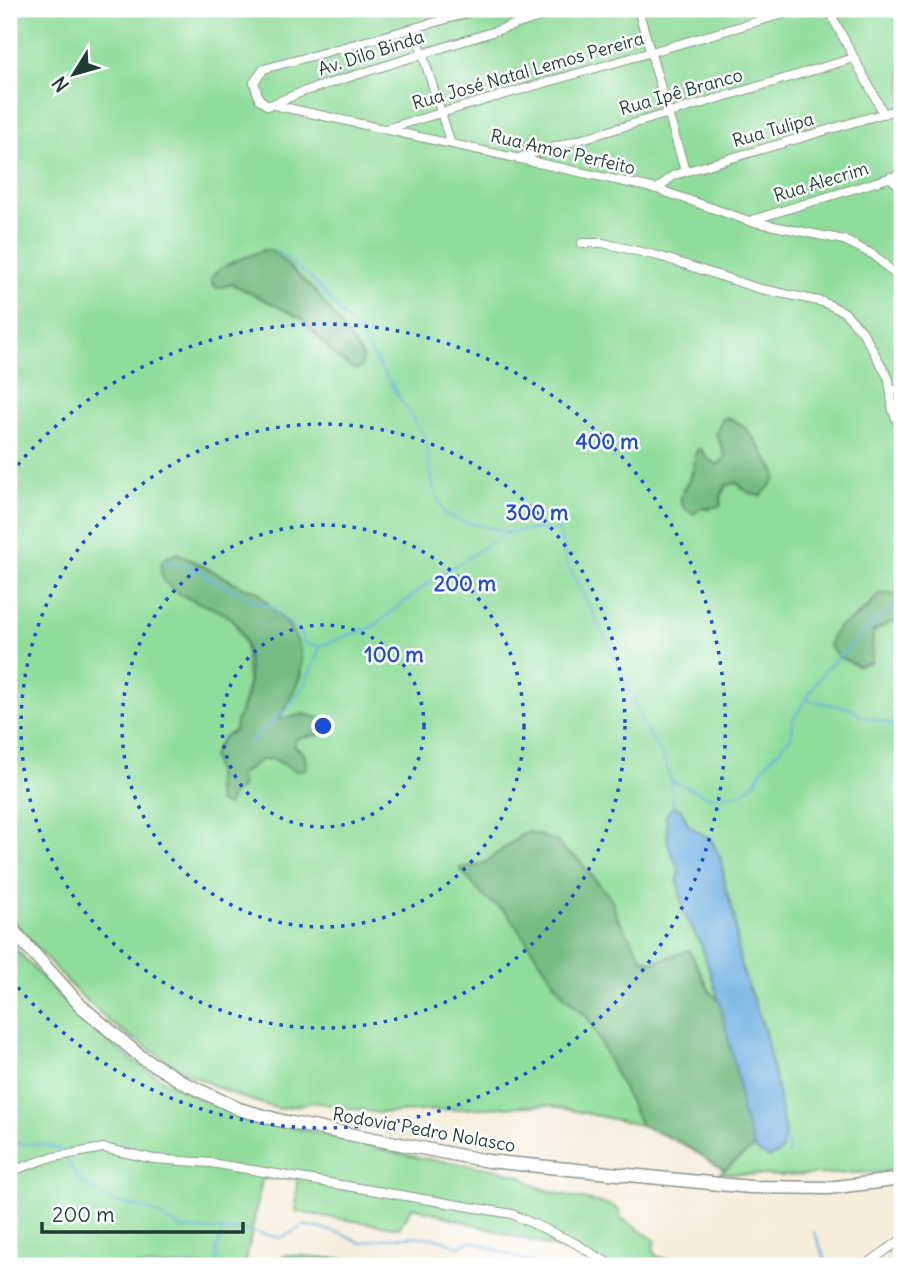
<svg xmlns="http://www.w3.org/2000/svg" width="911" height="1275" font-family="Delius,sans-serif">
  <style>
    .green { fill: #90dd9b; stroke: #588d68; stroke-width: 2; fill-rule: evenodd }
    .forest { fill: #74bc83; stroke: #4a7c5c; stroke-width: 2 }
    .water { fill: #6cafe1; stroke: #46768a; stroke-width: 2 }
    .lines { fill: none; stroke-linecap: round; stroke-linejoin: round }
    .stream { stroke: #6cafe1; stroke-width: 2 }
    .minor-casing { stroke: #8a9688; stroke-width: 10 }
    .highway-casing { stroke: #8a9688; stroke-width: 15 }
    .minor { stroke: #fff; stroke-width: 8 }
    .highway { stroke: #fff; stroke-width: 12 }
    .ring { fill: none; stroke: #1d4ed8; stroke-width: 3.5; stroke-dasharray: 3.5 7 }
    .labels { text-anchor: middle; stroke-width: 5; stroke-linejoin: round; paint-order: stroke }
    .street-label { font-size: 18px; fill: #1f3d34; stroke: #fff }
    .centre { fill: #1d4ed8; stroke: #fff; stroke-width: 3.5 }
    .ring-label { font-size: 21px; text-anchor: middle; font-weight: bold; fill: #1d4ed8; stroke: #fff; stroke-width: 5; stroke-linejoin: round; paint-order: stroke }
  </style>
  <rect width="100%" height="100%" fill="#fff"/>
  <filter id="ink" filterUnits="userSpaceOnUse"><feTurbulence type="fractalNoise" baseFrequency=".0143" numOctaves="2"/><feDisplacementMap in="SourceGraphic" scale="14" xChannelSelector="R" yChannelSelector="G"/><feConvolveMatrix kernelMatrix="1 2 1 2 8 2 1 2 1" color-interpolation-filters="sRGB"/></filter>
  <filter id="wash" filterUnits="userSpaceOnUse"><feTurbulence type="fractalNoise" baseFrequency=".00686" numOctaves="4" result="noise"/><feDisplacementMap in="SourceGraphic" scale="28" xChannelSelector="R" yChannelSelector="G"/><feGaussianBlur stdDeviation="1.57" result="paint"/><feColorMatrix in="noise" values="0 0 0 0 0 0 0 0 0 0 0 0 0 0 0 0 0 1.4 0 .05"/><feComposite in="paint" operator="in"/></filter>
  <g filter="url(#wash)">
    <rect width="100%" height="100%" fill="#f5eedb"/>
    <path class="green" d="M 9,9 L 902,9 L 902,594 L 885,593 L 855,616 L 872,662 L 873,632 L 902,617 L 902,1171 L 780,1176 L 720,1173 L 754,1147 L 785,1135 L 764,1029 L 740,964 L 734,915 L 726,890 L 721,859 L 711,839 L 689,826 L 681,810 L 670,811 L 668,844 L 679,866 L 678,881 L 684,914 L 701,944 L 720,1003 L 709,990 L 689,950 L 655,962 L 640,957 L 616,915 L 612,900 L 577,858 L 564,851 L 556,841 L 527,831 L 483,864 L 461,868 L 507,913 L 565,997 L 588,1018 L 641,1125 L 547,1105 L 378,1113 L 313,1102 L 279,1109 L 240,1097 L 184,1072 L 112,1024 L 74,989 L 9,916 ZM 243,260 L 317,293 L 363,357 L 356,370 L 338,358 L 301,318 L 232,284 L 218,288 L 235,264 ZM 723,418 C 747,417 762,453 775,471 L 742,489 L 737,483 L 726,485 L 711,509 L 699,509 L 682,490 C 694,477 692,463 701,449 L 708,459 L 718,465 L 726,457 L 716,433 ZM 184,556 L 243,587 L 258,591 L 265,603 L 286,622 L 302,675 L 279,720 L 305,714 L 333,732 L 296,739 L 294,746 L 296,771 L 274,759 L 261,760 L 241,774 L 241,788 L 230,795 L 229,802 L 219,803 C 214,789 218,766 215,748 L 235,730 L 248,683 L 245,644 L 234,621 L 218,610 Z
      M 9,941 C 58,996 109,1053 176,1087 C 242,1120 319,1131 389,1151 C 430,1163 483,1163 520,1176 C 526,1178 531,1184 538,1187 C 560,1196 586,1199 610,1205 L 619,1210 L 620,1217 L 656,1241 L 653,1246 L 656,1256 L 689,1266 L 605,1266 L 590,1258 L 413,1207 L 399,1228 L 296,1212 L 297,1178 L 262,1179 L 245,1266 L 9,1266 Z
      M 286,1255 L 442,1266 L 267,1266 Z"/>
    <path class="forest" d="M 263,250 L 270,250 L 277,255 L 317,293 L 358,350 L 363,357 L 361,367 L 356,370 L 338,359 L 301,318 L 232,284 L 218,288 L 213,285 L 211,279 C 218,263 246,259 263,250 Z
      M 723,418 C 747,417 762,453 775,471 L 776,479 L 761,496 L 749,493 L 737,483 L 726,485 L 721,497 L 721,506 L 699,509 L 694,514 C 668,502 687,491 692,475 C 695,467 694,460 696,451 L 700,449 L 708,459 L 718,465 L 726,457 L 716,433 Z
      M 177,553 L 243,587 L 258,591 C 266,605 278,612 287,624 C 315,660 298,684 279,719 L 305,714 L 327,720 L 333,731 L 296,739 L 294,746 L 304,753 L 307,768 L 296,771 L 274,759 L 261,760 L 241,774 L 241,788 L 231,795 L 228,806 L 219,803 C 213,786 220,776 212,756 L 223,738 L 235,730 C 235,720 240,714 244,705 C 253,681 251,642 234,621 C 219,602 151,600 162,560 Z
      M 878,594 L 902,594 L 902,617 L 873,631 L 872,662 L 858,666 L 839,657 L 829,646 C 835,617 852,626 868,608 C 872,604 874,599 878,594 Z
      M 527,831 L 556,841 L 564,851 L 577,858 L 612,900 L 616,915 L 644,961 L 655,962 L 689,950 L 709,990 L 720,1003 L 754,1147 L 724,1170 L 683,1144 L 641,1125 L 588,1018 L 565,997 L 507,913 L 484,897 L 460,869 L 483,864 Z"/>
    <path class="water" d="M 674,805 L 681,810 L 689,826 L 711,839 L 721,859 L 726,890 L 734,915 L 740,964 L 764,1029 L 777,1088 L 785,1135 L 781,1152 L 769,1158 L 754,1149 L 741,1109 L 738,1080 L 720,1003 L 701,944 L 684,914 L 678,881 L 680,872 L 668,844 L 666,815 Z"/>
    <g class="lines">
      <path class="stream" d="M 277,251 L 313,280 L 362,338 L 425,438 L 433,486 L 444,513 L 460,521 L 509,532
        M 160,560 L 194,569 L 253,601 L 270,606 L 300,633 L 305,644 L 320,646 L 374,626 L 431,581 L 506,533 L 536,529 L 559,531 L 566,561 L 613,652 L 642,723 L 664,758 L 670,776 L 673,806
        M 807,700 L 849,708 L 864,717 L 891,724 L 902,732
        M 247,744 C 287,712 303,697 320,647
        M 672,781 L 706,796 L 720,797 L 743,792 L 757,780 L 763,767 L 791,737 L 793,719 L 825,670 L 876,621 L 902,604
        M 785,1140 L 789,1144 L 788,1155
        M 9,1143 L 46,1145 L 63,1151
        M 67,1158 L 73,1172 L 84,1184 L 112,1201 L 150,1210 L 182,1229 L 246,1231 L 282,1238 L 304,1225 L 343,1234 L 362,1243 C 388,1237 436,1231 457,1247 L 472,1241 L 540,1266
        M 814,1232 L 828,1266
        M 217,1266 L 216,1253 L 222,1233"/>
    </g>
  </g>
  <g filter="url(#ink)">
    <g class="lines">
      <g class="minor-casing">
        <path id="minor" d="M 483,9 L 264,69 L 254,82 L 259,99 L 268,106 L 302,92 L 565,9
          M 638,9 L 685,171
          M 828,9 L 884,114
          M 415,30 L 451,144
          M 274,105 L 657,189 L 749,221 L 844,240 L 874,255 L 902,281
          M 389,128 L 800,9
          M 518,158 L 854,58
          M 890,177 L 902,189
          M 657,189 L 674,175 L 902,108
          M 752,220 L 902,174
          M 582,243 L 603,243 L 662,257 L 757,288 L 823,302 L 844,312 L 862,331 L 889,379 L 893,411 L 902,433
          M 891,391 L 902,388
          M 9,1172 L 49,1158 L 103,1148 L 154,1159 L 211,1163 L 512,1214 L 573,1242 L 613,1266
          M 864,1266 L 902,1239"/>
      </g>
      <g class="highway-casing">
        <path id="highway" d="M 9,926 L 81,1006 L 141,1057 L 186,1084 L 239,1109 L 286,1122 L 488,1161 L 750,1187 L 828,1188 L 902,1179"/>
      </g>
      <use href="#minor" class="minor"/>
      <use href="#highway" class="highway"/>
    </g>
  </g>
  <g class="ring">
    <circle cx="323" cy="726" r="101"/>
    <circle cx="323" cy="726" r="201"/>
    <circle cx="323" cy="726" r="302"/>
    <path d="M11 473A402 402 0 1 1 11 979"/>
  </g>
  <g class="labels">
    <g class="street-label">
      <text transform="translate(371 53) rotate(-18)" y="6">Av. Dilo Binda</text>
      <text transform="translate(528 71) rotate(-16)" y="6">Rua José Natal Lemos Pereira</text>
      <text transform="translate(681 92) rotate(-16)" y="6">Rua Ipê Branco</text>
      <text transform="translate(773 130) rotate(-16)" y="6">Rua Tulipa</text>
      <text transform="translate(563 152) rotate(13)" y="6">Rua Amor Perfeito</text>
      <text transform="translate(821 182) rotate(-17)" y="6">Rua Alecrim</text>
      <text transform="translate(424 1130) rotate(10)" y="6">Rodovia Pedro Nolasco</text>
    </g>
  </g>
  <circle cx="323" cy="726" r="10" class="centre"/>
  <g class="ring-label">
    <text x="607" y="449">400 m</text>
    <text x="537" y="520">300 m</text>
    <text x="465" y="591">200 m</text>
    <text x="394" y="662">100 m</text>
  </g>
  <rect width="911" height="1275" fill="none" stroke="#fff" stroke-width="35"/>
  <g transform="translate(74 74) rotate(233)" stroke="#ffffff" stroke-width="5" paint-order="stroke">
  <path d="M0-5L12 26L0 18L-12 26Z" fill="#1f3d34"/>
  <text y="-10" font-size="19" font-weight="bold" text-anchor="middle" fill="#1f3d34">N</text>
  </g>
  <path d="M42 1222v10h201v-10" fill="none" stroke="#1f3d34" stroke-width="3.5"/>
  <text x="52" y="1222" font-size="21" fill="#1f3d34" stroke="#ffffff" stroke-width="5" paint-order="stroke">200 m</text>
</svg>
